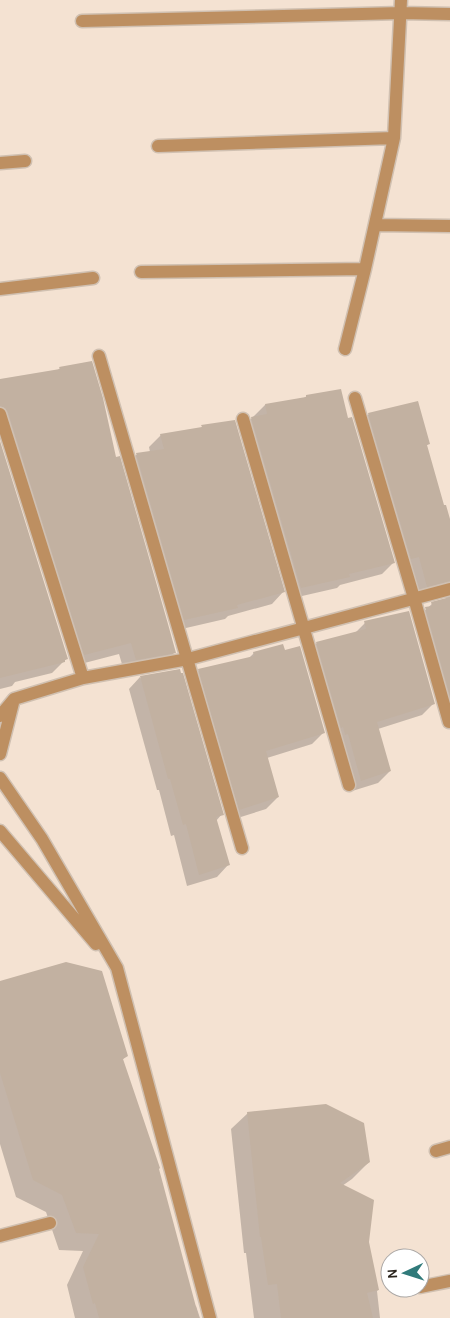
<svg xmlns="http://www.w3.org/2000/svg" width="450" height="1318" font-family="Karla,sans-serif">
  <style>
    .shadow { fill: #0003 }
    .building { fill: #c2b1a1 }
    .lines { fill: none; stroke-linecap: round; stroke-linejoin: round }
    .minor-casing { stroke: #d0c0b1; stroke-width: 15 }
    .minor { stroke: #bd8f61; stroke-width: 12 }
  </style>
  <rect width="100%" height="100%" fill="#f4e2d2"/>
  <path class="shadow" d="M 60,368 L 115,458 L 174,653 L 163,664 L 124,671 L 119,654 L 73,666 L 0,435 L 0,390 L 58,370 Z
    M 307,396 L 347,420 L 394,562 L 382,574 L 340,585 L 337,588 L 289,599 L 240,430 L 265,405 L 304,398 Z
    M 369,414 L 429,443 L 426,446 L 443,507 L 450,523 L 450,708 L 414,620 L 432,604 L 447,599 L 441,593 L 415,598 L 357,426 Z
    M 202,427 L 283,592 L 272,604 L 228,616 L 225,619 L 173,631 L 125,466 L 136,455 L 150,452 L 149,447 L 161,435 L 200,429 Z
    M 0,445 L 67,658 L 52,673 L 15,682 L 12,686 L 0,689 Z
    M 365,623 L 434,703 L 422,715 L 378,729 L 390,771 L 378,783 L 349,792 L 337,744 L 305,655 L 317,643 L 354,634 Z
    M 254,653 L 324,732 L 312,744 L 267,758 L 278,797 L 266,809 L 228,821 L 187,682 L 199,670 L 248,659 Z
    M 140,677 L 222,814 L 216,821 L 228,865 L 217,877 L 187,886 L 174,835 L 171,836 L 159,790 L 157,790 L 129,689 Z
    M 0,983 L 126,1056 L 122,1060 L 158,1169 L 194,1305 L 196,1306 L 200,1318 L 75,1318 L 67,1285 L 83,1251 L 59,1250 L 46,1212 L 16,1197 L 0,1144 Z
    M 248,1113 L 369,1162 L 352,1179 L 342,1186 L 367,1242 L 378,1290 L 377,1291 L 380,1318 L 254,1318 L 246,1253 L 244,1253 L 231,1129 Z"/>
  <path class="building" d="M 92,361 L 103,398 L 116,457 L 120,456 L 168,624 L 176,653 L 136,660 L 131,643 L 84,655 L 8,412 L 5,408 L 0,406 L 0,379 L 60,369 L 59,367 Z
    M 341,389 L 348,418 L 352,417 L 395,563 L 349,574 L 350,577 L 301,588 L 251,417 L 267,414 L 265,404 L 306,397 L 306,395 Z
    M 418,401 L 430,444 L 427,445 L 444,505 L 446,505 L 450,519 L 450,581 L 427,587 L 419,557 L 411,559 L 368,413 Z
    M 235,420 L 285,592 L 237,605 L 238,608 L 184,620 L 136,453 L 164,449 L 160,434 L 202,427 L 201,425 Z
    M 0,441 L 68,659 L 65,660 L 65,662 L 0,678 Z
    M 450,597 L 450,696 L 425,607 L 432,606 L 431,602 Z
    M 409,611 L 435,704 L 377,722 L 391,771 L 361,781 L 348,734 L 345,735 L 343,727 L 341,728 L 316,642 L 366,629 L 364,621 Z
    M 283,644 L 285,650 L 300,646 L 325,733 L 266,751 L 279,797 L 239,810 L 198,669 L 254,656 L 253,652 Z
    M 180,669 L 181,673 L 183,673 L 224,815 L 216,817 L 230,865 L 199,875 L 186,824 L 183,825 L 170,779 L 168,779 L 140,676 Z
    M 66,962 L 102,971 L 128,1056 L 123,1059 L 160,1168 L 159,1169 L 199,1318 L 99,1318 L 95,1303 L 93,1304 L 83,1267 L 99,1234 L 76,1233 L 62,1195 L 33,1180 L 0,1073 L 0,981 Z
    M 326,1104 L 364,1123 L 370,1162 L 340,1183 L 374,1200 L 369,1242 L 379,1290 L 367,1293 L 373,1318 L 281,1318 L 277,1284 L 268,1285 L 261,1237 L 260,1237 L 247,1112 Z"/>
  <g class="lines">
    <g class="minor-casing">
      <path id="minor" d="M 82,21 L 401,13 L 450,14
        M 158,146 L 394,138
        M 0,163 L 25,161
        M 375,225 L 450,226
        M 141,272 L 365,269
        M 0,289 L 93,278
        M 345,349 L 365,269 L 394,138 L 401,0
        M 99,356 L 242,848
        M 355,398 L 414,598 L 449,722
        M 0,414 L 83,678
        M 243,419 L 349,785
        M 0,716 L 14,699 L 83,678 L 188,659 L 450,589
        M 0,754 L 13,703
        M 0,778 L 42,839 L 117,968 L 210,1318
        M 0,831 L 96,944
        M 436,1151 L 450,1147
        M 0,1236 L 50,1223
        M 420,1287 L 450,1281"/>
    </g>
    <use href="#minor" class="minor"/>
  </g>
  <g transform="translate(405 1273) rotate(266)"><circle r="24" fill="#ffffff" stroke="#aaa7a5"/>
  <path d="M0-4L9 19L0 12L-9 19Z" fill="#307a7a"/>
  <text y="-8" font-size="14" font-weight="bold" text-anchor="middle" fill="#2a241d">N</text>
  </g>
</svg>
